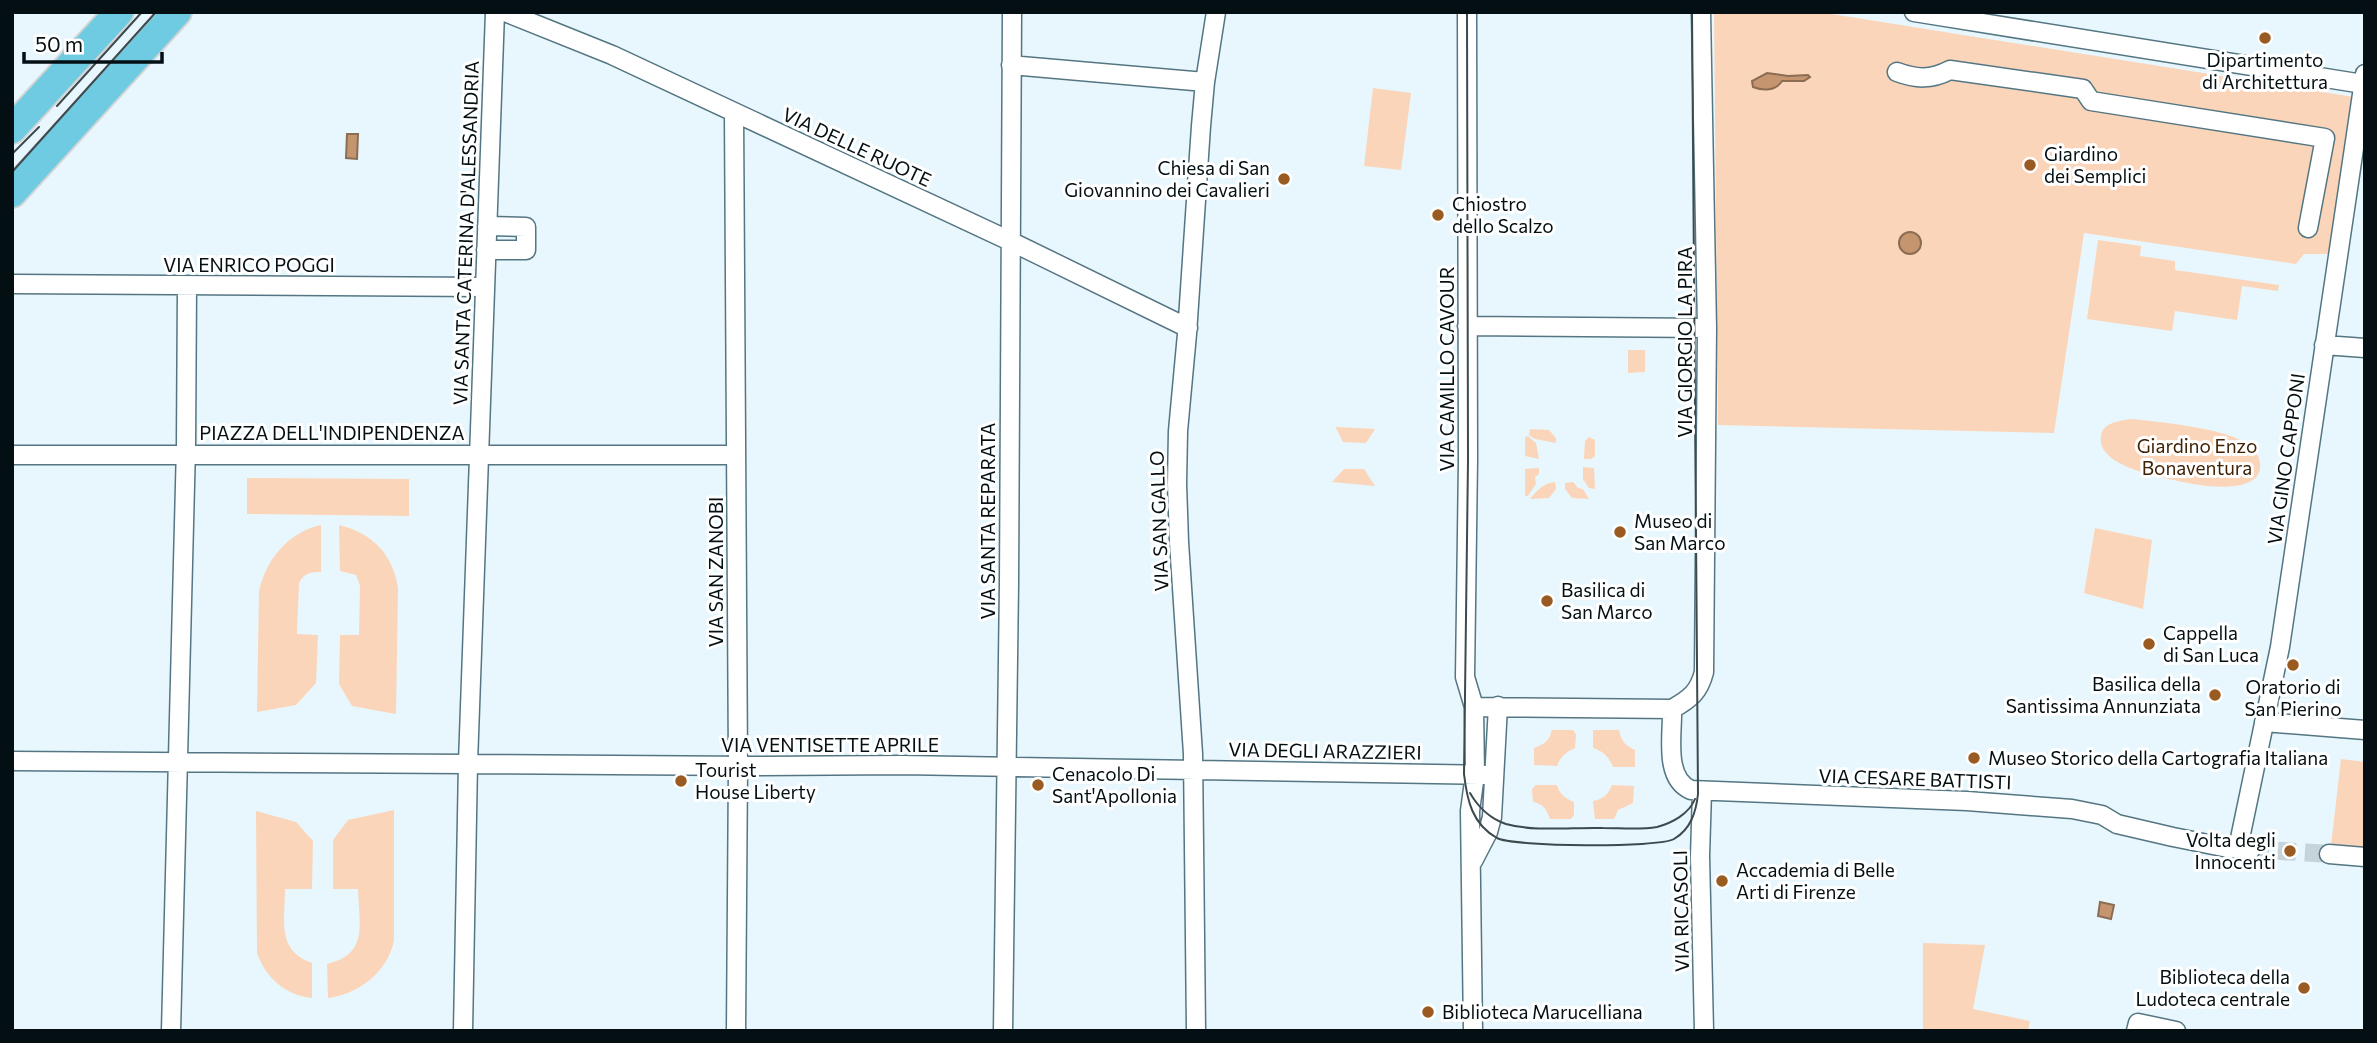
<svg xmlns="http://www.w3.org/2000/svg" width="2377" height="1043" font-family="Commissioner,sans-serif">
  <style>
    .green { fill: #fbd5b9 }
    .water { fill: #c59570; stroke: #8b6d54; stroke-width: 2 }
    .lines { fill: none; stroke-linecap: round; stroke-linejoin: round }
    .street-tunnel { stroke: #c6d4da; stroke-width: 18; stroke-dasharray: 18 9; stroke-linecap: butt }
    .street-casing { stroke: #547682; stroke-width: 21 }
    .primary-casing { stroke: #d2d4d5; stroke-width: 32 }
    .street { stroke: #fff; stroke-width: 18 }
    .primary { stroke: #6ecbe2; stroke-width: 28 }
    .tram { stroke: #3c494d; stroke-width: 2 }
    .poi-dot { fill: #9a5b22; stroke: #fff; stroke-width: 2.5 }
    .labels { text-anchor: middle; stroke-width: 6; stroke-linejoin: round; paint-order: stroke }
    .poi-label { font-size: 19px; fill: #030f13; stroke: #fff; text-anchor: start }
    .street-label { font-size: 19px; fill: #030f13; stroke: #fff }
    .park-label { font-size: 19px; fill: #402002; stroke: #fff }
  </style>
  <rect width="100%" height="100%" fill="#e8f7fd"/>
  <path class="green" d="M 1714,12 L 1819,12 L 2354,97 L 2329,254 L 2304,254 L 2296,264 L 2084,233 L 2054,433 L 1718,425 Z
    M 1373,88 L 1411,93 L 1401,170 L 1364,166 Z
    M 2098,240 L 2141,246 L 2140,256 L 2175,261 L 2175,270 L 2279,285 L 2278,291 L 2242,286 L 2237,320 L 2175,311 L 2172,331 L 2087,319 Z
    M 1628,350 L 1645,350 L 1645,372 L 1628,373 Z
    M 2131,419 C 2160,422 2228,428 2250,446 C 2255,450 2260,457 2260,464 C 2263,494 2206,487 2188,483 C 2166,478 2096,468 2101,436 C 2103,422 2120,421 2131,419 Z
    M 1336,428 L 1336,427 L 1375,429 L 1366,443 L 1343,442 Z
    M 1530,429 L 1549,430 L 1556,438 L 1556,443 L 1535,439 L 1529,435 Z
    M 1528,436 L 1536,443 L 1539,459 L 1525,456 L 1525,437 Z
    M 1589,437 L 1595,440 L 1595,456 L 1591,459 L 1584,459 L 1585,441 Z
    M 1583,467 L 1594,468 L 1595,489 L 1589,488 L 1583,479 Z
    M 1539,468 L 1539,474 L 1535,477 L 1536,484 L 1528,496 L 1525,496 L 1525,469 Z
    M 1344,469 L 1364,469 L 1375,486 L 1332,482 Z
    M 247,478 L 409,479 L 409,516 L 247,514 Z
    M 1555,482 L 1556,489 L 1549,498 L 1530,499 C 1537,490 1544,483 1555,482 Z
    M 1573,482 L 1578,488 L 1583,489 L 1589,499 L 1572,498 L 1565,489 L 1565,483 Z
    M 321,525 L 321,572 C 310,572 304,573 299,583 L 297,634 L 318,635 L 316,683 L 296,705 L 257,712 L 259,591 C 266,560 288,532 321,525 Z
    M 339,525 C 372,533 393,554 398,588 L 396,714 L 352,706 L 339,684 L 340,635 L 359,635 L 360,586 L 356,575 L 340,571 Z
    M 2095,528 L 2152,540 L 2143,609 L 2084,593 Z
    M 1552,730 L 1573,730 L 1576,734 L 1575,748 C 1566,752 1561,756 1557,766 L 1534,765 L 1534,748 C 1545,744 1549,741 1552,730 Z
    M 1593,730 L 1619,730 C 1621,741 1625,745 1635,750 L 1635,767 L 1613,767 C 1608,756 1604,752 1593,748 Z
    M 2341,759 L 2365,762 L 2365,849 L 2331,846 Z
    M 1536,785 L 1557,785 C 1560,795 1565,798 1574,802 L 1574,815 L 1571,819 L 1550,819 C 1546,808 1543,804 1533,802 L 1532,789 Z
    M 1612,785 L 1634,786 L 1633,803 L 1618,810 L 1614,819 L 1595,819 L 1593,801 C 1603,799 1608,795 1612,785 Z
    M 394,810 L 394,940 C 388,972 359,994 328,998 L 327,964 C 369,954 359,925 358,889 L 333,889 L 333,840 L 348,820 Z
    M 256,811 L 296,822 L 313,841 L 312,889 L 285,889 C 285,921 276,950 312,963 L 312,998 C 285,995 266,978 257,953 Z
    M 1923,943 L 1985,945 L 1973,1009 L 2030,1021 L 2028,1031 L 1923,1031 Z"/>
  <path class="water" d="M 1767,73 L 1788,76 L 1808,75 L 1810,77 L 1804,81 L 1782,81 C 1776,91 1763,91 1753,87 L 1752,81 Z
    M 347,134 L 358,134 L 357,159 L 346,158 Z
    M1899 243a11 11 0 1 1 22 0a11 11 0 1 1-22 0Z
    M 2100,902 L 2114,905 L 2111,919 L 2098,916 Z"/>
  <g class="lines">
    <path class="street-tunnel" d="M 2251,849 L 2329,854"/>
    <g class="street-casing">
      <path id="street" d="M 505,12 L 612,55 L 1010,241 L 1188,328
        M 1467,12 L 1468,460 L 1465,677 L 1474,707 L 1475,774 L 1470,811 L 1473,1031
        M 1914,12 L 2363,84
        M 1011,65 L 1205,82
        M 1897,72 C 1916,79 1931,80 1950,70 L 2083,89 L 2091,101 L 2325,138 L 2308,228
        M 734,114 L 738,766 L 736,1031
        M 486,250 L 526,250 L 526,227 L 487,226
        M 12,284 L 485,287
        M 1467,326 L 1707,328
        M 2324,345 L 2365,348
        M 12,455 L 736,455
        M 1474,707 L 1672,709 C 1690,699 1699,692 1704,672 L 1707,328 L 1701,12
        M 1672,709 C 1673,733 1663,778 1691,790 L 1967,801 L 2072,809 L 2102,815 L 2117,824 L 2173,837 L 2228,848 L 2251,849
        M 2264,722 L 2365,730
        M 12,761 L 754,766 L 902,765 L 1494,775
        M 1702,791 L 1700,856 L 1704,1031
        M 2238,848 L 2280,647 L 2365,74
        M 2329,854 L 2365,857
        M 1473,861 L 1488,832 L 1492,817 L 1498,706
        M 171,1031 L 186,446 L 187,286
        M 463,1031 L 468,763 L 495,12
        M 1003,1031 L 1009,584 L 1012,12
        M 1196,1031 L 1193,754 L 1179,542 L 1177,484 L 1178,431 L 1187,334 L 1201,126 L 1205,82 L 1216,12
        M 2136,1031 L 2138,1023 L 2176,1031"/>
    </g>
    <g class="primary-casing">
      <path id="primary" d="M 12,129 L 119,12
        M 12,193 L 177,12"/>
    </g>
    <use href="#street" class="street"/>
    <use href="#primary" class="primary"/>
    <path class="tram" d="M 1467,12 L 1468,460 L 1464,774 C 1467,800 1472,824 1497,838 C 1514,847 1658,848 1674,839 C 1691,829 1696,812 1698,794 L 1692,12
      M 57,106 L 142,12
      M 12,154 L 39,127
      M 12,172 L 156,12
      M 1470,793 C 1478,807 1491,819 1506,824 C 1534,832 1574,827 1603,828 C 1621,828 1640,830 1657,827 C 1672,823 1689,814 1695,799"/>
  </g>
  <g class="poi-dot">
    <circle cx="2265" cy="38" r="7"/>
    <circle cx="2030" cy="165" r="7"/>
    <circle cx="1284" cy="179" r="7"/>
    <circle cx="1438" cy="215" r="7"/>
    <circle cx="1620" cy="532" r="7"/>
    <circle cx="1547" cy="601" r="7"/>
    <circle cx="2149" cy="644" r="7"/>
    <circle cx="2293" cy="665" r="7"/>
    <circle cx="2215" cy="695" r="7"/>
    <circle cx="1974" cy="758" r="7"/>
    <circle cx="681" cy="781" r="7"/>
    <circle cx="1038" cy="785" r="7"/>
    <circle cx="2290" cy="851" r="7"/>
    <circle cx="1722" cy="881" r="7"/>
    <circle cx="2304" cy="988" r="7"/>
    <circle cx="1428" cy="1012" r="7"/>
  </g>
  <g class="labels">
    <g class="poi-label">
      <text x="2265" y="67" text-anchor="middle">Dipartimento<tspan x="2265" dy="22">di Architettura</tspan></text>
      <text x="2044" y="161">Giardino<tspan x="2044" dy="22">dei Semplici</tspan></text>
      <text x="1270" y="175" text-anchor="end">Chiesa di San<tspan x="1270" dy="22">Giovannino dei Cavalieri</tspan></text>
      <text x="1452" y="211">Chiostro<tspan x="1452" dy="22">dello Scalzo</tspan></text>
      <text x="1634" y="528">Museo di<tspan x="1634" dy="22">San Marco</tspan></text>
      <text x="1561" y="597">Basilica di<tspan x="1561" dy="22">San Marco</tspan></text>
      <text x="2163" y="640">Cappella<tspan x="2163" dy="22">di San Luca</tspan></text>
      <text x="2201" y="691" text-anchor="end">Basilica della<tspan x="2201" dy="22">Santissima Annunziata</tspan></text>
      <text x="2293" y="694" text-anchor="middle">Oratorio di<tspan x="2293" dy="22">San Pierino</tspan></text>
      <text x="1988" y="765">Museo Storico della Cartografia Italiana</text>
      <text x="695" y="777">Tourist<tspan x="695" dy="22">House Liberty</tspan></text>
      <text x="1052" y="781">Cenacolo Di<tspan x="1052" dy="22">Sant'Apollonia</tspan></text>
      <text x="2276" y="847" text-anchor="end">Volta degli<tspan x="2276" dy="22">Innocenti</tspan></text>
      <text x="1736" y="877">Accademia di Belle<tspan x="1736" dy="22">Arti di Firenze</tspan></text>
      <text x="2290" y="984" text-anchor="end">Biblioteca della<tspan x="2290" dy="22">Ludoteca centrale</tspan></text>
      <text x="1442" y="1019">Biblioteca Marucelliana</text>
    </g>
    <g class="street-label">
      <text transform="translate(857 147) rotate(25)" y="7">VIA DELLE RUOTE</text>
      <text transform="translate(466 233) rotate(-88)" y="7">VIA SANTA CATERINA D'ALESSANDRIA</text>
      <text x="249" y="272">VIA ENRICO POGGI</text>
      <text transform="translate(1685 342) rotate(-90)" y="7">VIA GIORGIO LA PIRA</text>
      <text transform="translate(1447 369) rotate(-90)" y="7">VIA CAMILLO CAVOUR</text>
      <text x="332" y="440">PIAZZA DELL'INDIPENDENZA</text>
      <text transform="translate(2286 459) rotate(-82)" y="7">VIA GINO CAPPONI</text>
      <text transform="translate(988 521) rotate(-90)" y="7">VIA SANTA REPARATA</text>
      <text transform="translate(1159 521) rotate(-92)" y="7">VIA SAN GALLO</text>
      <text transform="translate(716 572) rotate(-90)" y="7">VIA SAN ZANOBI</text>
      <text x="830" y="752">VIA VENTISETTE APRILE</text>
      <text transform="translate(1325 751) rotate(1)" y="7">VIA DEGLI ARAZZIERI</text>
      <text transform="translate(1915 779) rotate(2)" y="7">VIA CESARE BATTISTI</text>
      <text transform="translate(1681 911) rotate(-91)" y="7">VIA RICASOLI</text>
    </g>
    <g class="park-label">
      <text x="2197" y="453">Giardino Enzo<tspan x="2197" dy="22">Bonaventura</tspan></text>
    </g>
  </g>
  <rect width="2377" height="1043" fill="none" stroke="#030f13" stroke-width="28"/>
  <path d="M24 52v10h138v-10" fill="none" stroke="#030f13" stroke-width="3.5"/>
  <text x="35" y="52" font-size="21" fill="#030f13" stroke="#ffffff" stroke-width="5" paint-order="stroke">50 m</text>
</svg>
